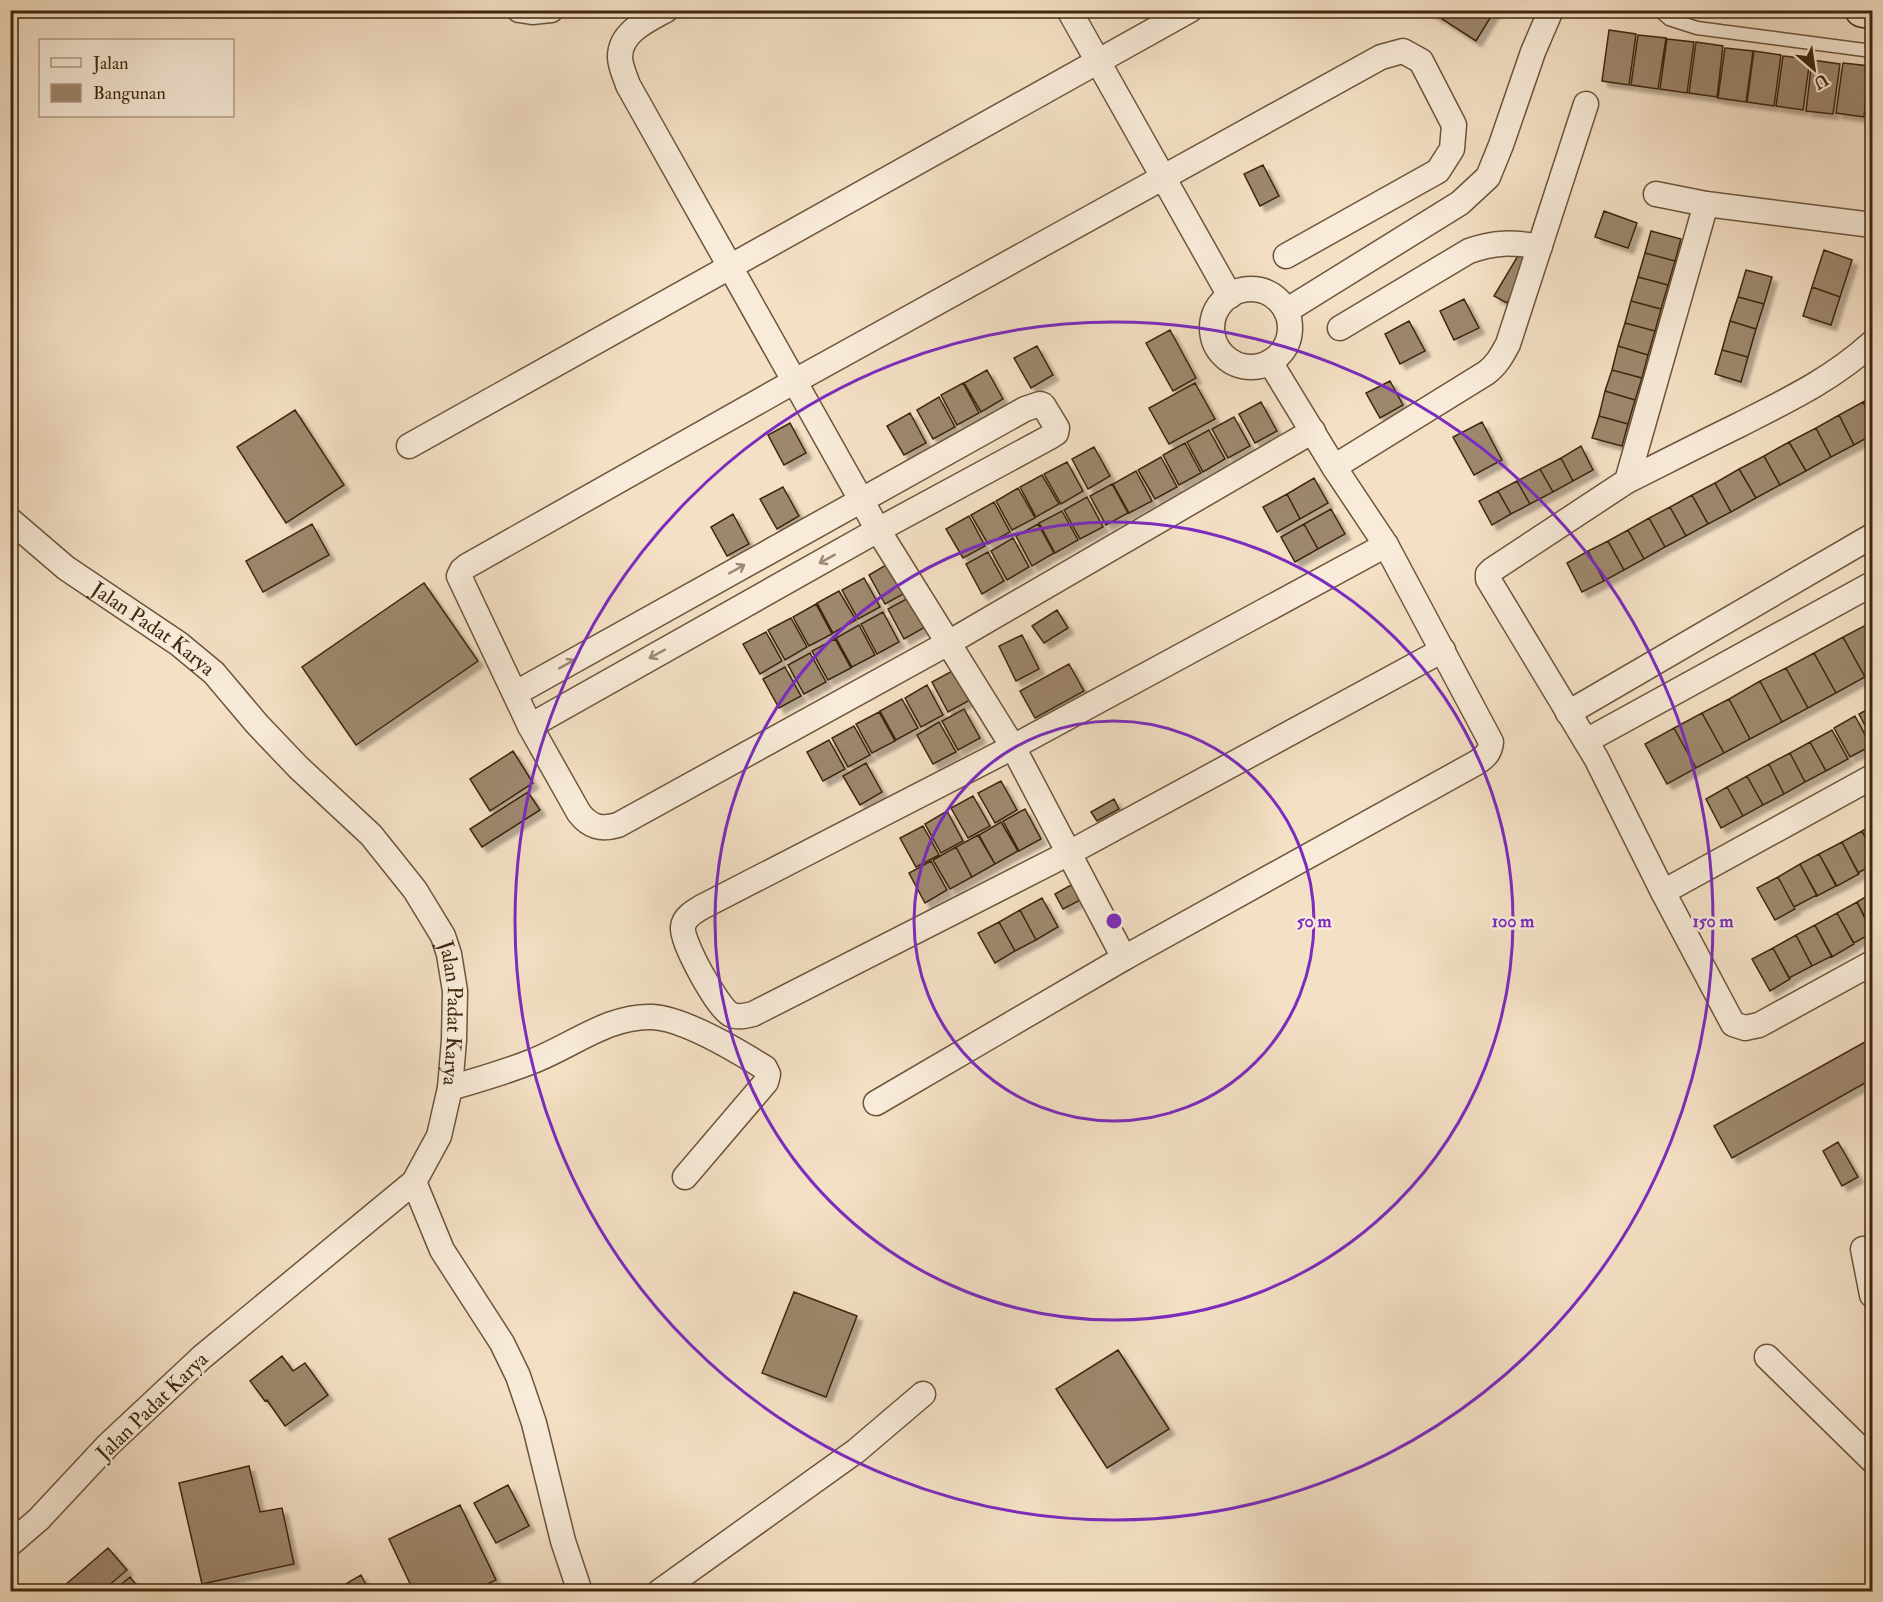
<svg xmlns="http://www.w3.org/2000/svg" width="1883" height="1602" font-family="'IM FELL Double Pica',serif">
  <style>
    .building { fill: #9d876d; stroke: #3e270d; stroke-width: 1.5; filter: url(#shadow) }
    .lines { fill: none; stroke-linecap: round; stroke-linejoin: round }
    .lane-casing { stroke: #6c553b; stroke-width: 15 }
    .street-casing { stroke: #6c553b; stroke-width: 27 }
    .secondary-casing { stroke: #3e270d; stroke-width: 36 }
    .lane { stroke: #f8ebd9; stroke-width: 12 }
    .street { stroke: #f8ebd9; stroke-width: 24 }
    .secondary { stroke: #f8ebd9; stroke-width: 33 }
    .oneway { stroke: #9b8973 }
    .ring { fill: none; stroke: #7b2cbf; stroke-width: 3 }
    .labels { text-anchor: middle; stroke-width: 5; stroke-linejoin: round; paint-order: stroke }
    .street-label { font-size: 21px; fill: #3e270d; stroke: #f8ebd9 }
    .centre { fill: #7b2cbf; stroke: #f8ebd9; stroke-width: 3 }
    .ring-label { font-size: 18px; text-anchor: middle; font-weight: bold; fill: #7b2cbf; stroke: #f8ebd9; stroke-width: 5; stroke-linejoin: round; paint-order: stroke }
  </style>
  <defs>
    <filter id="shadow"><feDropShadow dx="5.5" dy="5.5" stdDeviation="1.5" flood-color="#0004"/></filter>
  </defs>
  <rect width="100%" height="100%" fill="#f4e0c5"/>
  <filter id="stains"><feTurbulence type="fractalNoise" baseFrequency=".00333" numOctaves="4"/><feColorMatrix values="0 0 0 0 .2 0 0 0 0 .09 0 0 0 0 .02 0 0 0 .5 -.17"/></filter>
  <radialGradient id="worn" r=".72"><stop offset=".6" stop-color="#630" stop-opacity="0"/><stop offset="1" stop-color="#630" stop-opacity=".3"/></radialGradient>
  <path class="building" d="M 1427,10 L 1444,10 L 1439,18 Z
    M 1447,10 L 1495,10 L 1476,41 L 1442,19 Z
    M 1609,30 L 1636,34 L 1629,85 L 1602,81 Z
    M 1638,35 L 1666,38 L 1658,89 L 1631,85 Z
    M 1667,39 L 1694,42 L 1687,93 L 1660,89 Z
    M 1696,42 L 1723,46 L 1717,97 L 1689,93 Z
    M 1725,48 L 1753,51 L 1746,102 L 1718,98 Z
    M 1754,51 L 1781,55 L 1774,106 L 1747,102 Z
    M 1783,56 L 1810,59 L 1803,110 L 1776,106 Z
    M 1812,60 L 1840,64 L 1833,114 L 1806,111 Z
    M 1843,63 L 1870,66 L 1864,117 L 1836,113 Z
    M 1263,165 L 1279,196 L 1260,206 L 1244,174 Z
    M 1604,211 L 1637,223 L 1628,248 L 1595,237 Z
    M 1651,231 L 1681,239 L 1675,261 L 1645,253 Z
    M 1824,250 L 1852,260 L 1840,297 L 1812,287 Z
    M 1645,253 L 1675,261 L 1668,285 L 1638,277 Z
    M 1519,254 L 1532,262 L 1507,303 L 1494,296 Z
    M 1746,270 L 1772,277 L 1764,304 L 1738,297 Z
    M 1638,277 L 1668,285 L 1661,309 L 1631,301 Z
    M 1812,287 L 1840,297 L 1831,325 L 1803,316 Z
    M 1738,297 L 1764,304 L 1756,329 L 1730,321 Z
    M 1464,299 L 1479,328 L 1454,340 L 1440,311 Z
    M 1631,301 L 1661,309 L 1655,331 L 1625,323 Z
    M 1409,321 L 1425,351 L 1400,364 L 1385,334 Z
    M 1730,321 L 1756,329 L 1748,357 L 1722,350 Z
    M 1625,323 L 1655,331 L 1648,355 L 1618,346 Z
    M 1170,330 L 1196,378 L 1173,391 L 1146,343 Z
    M 1037,346 L 1053,375 L 1031,388 L 1014,358 Z
    M 1618,346 L 1648,355 L 1642,378 L 1612,370 Z
    M 1722,350 L 1748,357 L 1741,382 L 1715,374 Z
    M 987,370 L 1003,399 L 981,412 L 964,383 Z
    M 1612,370 L 1642,378 L 1635,400 L 1605,391 Z
    M 1390,381 L 1403,405 L 1380,418 L 1366,393 Z
    M 963,383 L 979,413 L 957,425 L 941,395 Z
    M 1195,383 L 1215,419 L 1169,444 L 1149,408 Z
    M 1605,391 L 1635,400 L 1628,424 L 1599,416 Z
    M 939,397 L 955,427 L 933,439 L 917,410 Z
    M 1872,397 L 1872,419 L 1863,402 Z
    M 1261,402 L 1277,431 L 1255,443 L 1239,414 Z
    M 1863,402 L 1872,419 L 1872,435 L 1854,445 L 1839,415 Z
    M 295,410 L 344,485 L 286,523 L 237,447 Z
    M 910,413 L 926,443 L 904,455 L 887,426 Z
    M 1839,415 L 1854,445 L 1831,457 L 1816,428 Z
    M 1599,416 L 1628,424 L 1622,446 L 1592,438 Z
    M 1234,417 L 1250,446 L 1228,458 L 1212,429 Z
    M 1482,422 L 1502,460 L 1474,475 L 1453,437 Z
    M 790,423 L 806,453 L 784,465 L 768,435 Z
    M 1816,428 L 1831,457 L 1806,471 L 1789,442 Z
    M 1209,430 L 1225,459 L 1203,472 L 1187,442 Z
    M 1789,442 L 1806,471 L 1780,485 L 1764,456 Z
    M 1185,443 L 1201,473 L 1179,485 L 1163,455 Z
    M 1581,446 L 1593,470 L 1573,481 L 1561,458 Z
    M 1094,447 L 1110,476 L 1088,489 L 1072,459 Z
    M 1764,456 L 1780,485 L 1756,498 L 1739,469 Z
    M 1161,457 L 1177,487 L 1155,499 L 1138,470 Z
    M 1561,458 L 1573,481 L 1553,492 L 1540,469 Z
    M 1067,462 L 1083,491 L 1061,504 L 1044,474 Z
    M 1540,469 L 1553,492 L 1530,504 L 1517,481 Z
    M 1739,469 L 1756,498 L 1731,512 L 1715,483 Z
    M 1136,471 L 1152,501 L 1129,513 L 1113,484 Z
    M 1042,475 L 1059,504 L 1036,517 L 1020,487 Z
    M 1314,478 L 1328,503 L 1300,519 L 1287,494 Z
    M 1517,481 L 1530,504 L 1511,514 L 1498,491 Z
    M 1715,483 L 1731,512 L 1708,524 L 1692,495 Z
    M 1112,484 L 1128,513 L 1106,525 L 1090,496 Z
    M 783,487 L 799,516 L 777,529 L 760,499 Z
    M 1018,488 L 1035,518 L 1012,530 L 996,501 Z
    M 1498,491 L 1511,514 L 1492,525 L 1479,501 Z
    M 1287,494 L 1300,519 L 1277,532 L 1263,507 Z
    M 1692,495 L 1708,524 L 1686,536 L 1670,507 Z
    M 1087,497 L 1103,527 L 1080,539 L 1064,510 Z
    M 994,502 L 1010,532 L 988,544 L 971,515 Z
    M 1670,507 L 1686,536 L 1665,547 L 1649,518 Z
    M 1331,509 L 1345,534 L 1318,549 L 1304,524 Z
    M 1062,511 L 1078,540 L 1055,553 L 1039,523 Z
    M 733,514 L 749,544 L 727,556 L 711,527 Z
    M 969,516 L 985,546 L 963,558 L 946,529 Z
    M 1649,518 L 1665,547 L 1644,559 L 1628,530 Z
    M 312,524 L 329,555 L 263,592 L 246,561 Z
    M 1038,524 L 1054,553 L 1032,566 L 1016,536 Z
    M 1304,524 L 1318,549 L 1295,562 L 1281,537 Z
    M 1628,530 L 1644,559 L 1624,570 L 1608,541 Z
    M 1013,538 L 1029,567 L 1007,580 L 991,551 Z
    M 1608,541 L 1624,570 L 1604,581 L 1588,551 Z
    M 1588,551 L 1604,581 L 1582,592 L 1567,563 Z
    M 988,552 L 1004,581 L 982,594 L 966,564 Z
    M 891,562 L 907,592 L 885,604 L 869,575 Z
    M 864,578 L 880,607 L 858,619 L 842,590 Z
    M 424,583 L 478,661 L 356,745 L 302,667 Z
    M 839,591 L 856,620 L 833,633 L 817,603 Z
    M 910,597 L 927,626 L 904,639 L 888,609 Z
    M 816,604 L 832,634 L 809,646 L 793,617 Z
    M 1057,610 L 1068,628 L 1044,643 L 1032,626 Z
    M 883,612 L 899,642 L 877,654 L 861,624 Z
    M 791,618 L 807,647 L 785,660 L 768,630 Z
    M 1870,623 L 1872,628 L 1872,673 L 1865,677 L 1843,637 Z
    M 859,625 L 875,655 L 852,667 L 836,638 Z
    M 766,632 L 782,661 L 760,674 L 743,644 Z
    M 1022,635 L 1039,669 L 1016,681 L 999,646 Z
    M 1843,637 L 1865,677 L 1836,693 L 1814,653 Z
    M 835,639 L 851,668 L 828,680 L 812,651 Z
    M 810,653 L 826,682 L 804,694 L 788,665 Z
    M 1814,653 L 1836,693 L 1808,708 L 1786,668 Z
    M 1069,664 L 1084,691 L 1035,718 L 1020,691 Z
    M 785,667 L 801,696 L 779,708 L 763,679 Z
    M 1786,668 L 1808,708 L 1782,722 L 1760,681 Z
    M 954,670 L 970,700 L 948,712 L 932,682 Z
    M 1760,681 L 1782,722 L 1750,739 L 1729,699 Z
    M 927,685 L 943,715 L 921,727 L 905,698 Z
    M 902,699 L 918,728 L 896,740 L 880,711 Z
    M 1729,699 L 1750,739 L 1724,753 L 1702,713 Z
    M 1872,707 L 1872,739 L 1859,714 Z
    M 964,709 L 980,738 L 958,750 L 942,721 Z
    M 879,712 L 895,741 L 872,753 L 856,724 Z
    M 1702,713 L 1724,753 L 1696,768 L 1674,728 Z
    M 1855,716 L 1871,746 L 1850,757 L 1834,728 Z
    M 939,722 L 956,752 L 933,764 L 917,735 Z
    M 854,726 L 870,755 L 848,767 L 832,738 Z
    M 1674,728 L 1696,768 L 1667,784 L 1645,744 Z
    M 1832,730 L 1848,759 L 1826,771 L 1810,742 Z
    M 829,740 L 845,769 L 823,781 L 807,752 Z
    M 1810,742 L 1826,771 L 1805,782 L 1790,753 Z
    M 513,751 L 533,783 L 490,811 L 470,779 Z
    M 1790,753 L 1805,782 L 1784,794 L 1769,764 Z
    M 866,763 L 882,792 L 860,805 L 843,776 Z
    M 1769,764 L 1784,794 L 1763,805 L 1747,776 Z
    M 1747,776 L 1763,805 L 1743,816 L 1727,787 Z
    M 1001,781 L 1017,810 L 995,823 L 978,793 Z
    M 1727,787 L 1743,816 L 1721,828 L 1706,799 Z
    M 528,792 L 540,810 L 482,847 L 470,829 Z
    M 973,796 L 990,826 L 968,838 L 951,808 Z
    M 1114,799 L 1119,809 L 1097,821 L 1091,812 Z
    M 1025,809 L 1041,839 L 1019,851 L 1003,821 Z
    M 947,811 L 963,841 L 941,853 L 925,824 Z
    M 1001,822 L 1018,851 L 995,864 L 979,835 Z
    M 1872,825 L 1872,851 L 1862,831 Z
    M 923,826 L 939,855 L 916,867 L 900,838 Z
    M 1862,831 L 1872,851 L 1872,865 L 1858,873 L 1842,842 Z
    M 978,835 L 995,864 L 972,877 L 956,847 Z
    M 1842,842 L 1859,874 L 1837,886 L 1819,854 Z
    M 956,847 L 972,877 L 950,889 L 933,860 Z
    M 1819,854 L 1836,886 L 1817,896 L 1800,864 Z
    M 931,861 L 947,890 L 925,903 L 909,873 Z
    M 1800,864 L 1817,895 L 1794,907 L 1778,877 Z
    M 1778,877 L 1795,909 L 1775,920 L 1757,888 Z
    M 1080,880 L 1088,896 L 1063,909 L 1055,894 Z
    M 1872,893 L 1872,931 L 1857,902 Z
    M 1042,898 L 1058,927 L 1036,940 L 1020,910 Z
    M 1857,902 L 1872,933 L 1854,943 L 1837,913 Z
    M 1020,910 L 1036,940 L 1015,951 L 999,922 Z
    M 1837,913 L 1854,944 L 1832,957 L 1815,925 Z
    M 999,922 L 1015,951 L 995,963 L 978,933 Z
    M 1815,925 L 1832,956 L 1812,966 L 1796,935 Z
    M 1796,935 L 1812,966 L 1789,978 L 1773,948 Z
    M 1773,948 L 1790,979 L 1770,991 L 1752,959 Z
    M 1872,1038 L 1872,1079 L 1732,1158 L 1714,1126 Z
    M 1838,1142 L 1858,1177 L 1842,1186 L 1823,1151 Z
    M 794,1292 L 857,1316 L 826,1397 L 762,1373 Z
    M 1118,1350 L 1169,1429 L 1107,1468 L 1056,1389 Z
    M 282,1356 L 293,1371 L 305,1363 L 328,1395 L 285,1426 L 267,1400 L 265,1401 L 250,1381 Z
    M 249,1466 L 260,1512 L 282,1508 L 294,1564 L 202,1584 L 179,1483 Z
    M 508,1485 L 529,1526 L 496,1543 L 474,1503 Z
    M 460,1505 L 496,1580 L 471,1592 L 414,1592 L 389,1539 Z
    M 108,1548 L 127,1570 L 101,1592 L 57,1592 Z
    M 361,1575 L 370,1592 L 332,1592 Z
    M 130,1577 L 142,1592 L 112,1592 Z"/>
  <g class="lines">
    <g class="lane-casing">
      <path id="lane" d="M 1659,10 L 1669,19 L 1697,28 L 1872,51"/>
    </g>
    <g class="street-casing">
      <g id="street">
        <path d="M 519,10 L 532,12 L 551,10"/>
        <path d="M 666,10 C 648,20 620,32 620,57 C 620,66 625,76 628,85 L 878,530 L 1013,747 L 1124,958"/>
        <path d="M 1069,10 L 1230,296"/>
        <path d="M 1656,194 L 1706,204 L 1872,225"/>
        <path d="M 1706,204 L 1627,481 L 1492,570 L 1488,574 L 1488,579 L 1596,758 L 1663,892 L 1733,1024 L 1745,1028 L 1759,1025 L 1872,963"/>
        <path d="M 1286,256 L 1438,171 L 1452,149 L 1454,125 L 1421,61 L 1403,51 L 1381,57 L 795,381 L 467,566 L 462,570 L 459,576 L 530,726 L 579,813 C 590,827 601,830 618,825 L 950,642 L 1313,431"/>
        <circle cx="1251" cy="328" r="39"/>
        <path d="M 1286,311 L 1460,203 L 1488,177 L 1501,145 L 1533,52 L 1551,10"/>
        <path d="M 1340,328 L 1469,251 C 1496,241 1512,243 1540,246"/>
        <path d="M 409,446 L 1190,10"/>
        <path d="M 1334,467 L 1486,373 C 1497,365 1502,355 1508,344 L 1586,104"/>
        <path d="M 1627,481 C 1665,462 1702,443 1739,425 C 1788,400 1831,380 1872,343"/>
        <path id="s1" d="M 10,520 L 66,568 L 179,644 L 214,673 L 257,724 L 298,767 L 371,835 L 415,890 L 443,936 L 449,954 L 455,991 L 454,1040 L 450,1088 L 439,1136 L 414,1182 L 202,1357 L 108,1445 L 39,1519 L 10,1544"/>
        <path d="M 1386,545 L 1013,747 L 702,907 C 694,912 684,917 683,927 C 681,942 717,1006 730,1014 C 737,1018 745,1016 753,1014 L 1069,853 L 1443,650"/>
        <path d="M 516,693 L 1025,409 L 1040,404 L 1043,405 L 1057,428 L 1056,433 L 1048,438 L 878,530 L 530,726"/>
        <path d="M 1568,713 L 1872,536"/>
        <path d="M 1586,741 L 1872,584"/>
        <path d="M 1663,892 L 1872,777"/>
        <path d="M 450,1088 C 478,1080 506,1072 533,1061 C 572,1046 609,1015 653,1017 C 684,1019 738,1051 765,1068 L 768,1074 L 766,1082 L 685,1177"/>
        <path d="M 876,1103 L 1124,958 L 1476,763 C 1485,757 1490,753 1491,742 L 1386,545 L 1334,467 L 1270,362"/>
        <path d="M 414,1182 L 442,1250 L 502,1343 L 518,1376 L 534,1423 L 563,1541 L 580,1592"/>
        <path d="M 1863,1249 L 1872,1295"/>
        <path d="M 1767,1357 L 1872,1460"/>
        <path d="M 659,1592 L 856,1451 L 923,1394"/>
      </g>
    </g>
    <g class="secondary-casing">
      <path id="secondary" d="M 1862,10 L 1872,12"/>
    </g>
    <use href="#lane" class="lane"/>
    <use href="#street" class="street"/>
    <use href="#secondary" class="secondary"/>
  </g>
  <defs><path id="oneway-shaft" d="M-6 0H5M1.5-3L5.5 0L1.5 3" fill="none" stroke-width="1.6" stroke-linecap="round" stroke-linejoin="round" transform="scale(1.5)"/></defs>
  <g class="oneway">
    <use href="#oneway-shaft" transform="translate(827 559) rotate(151)"/>
    <use href="#oneway-shaft" transform="translate(737 569) rotate(-29)"/>
    <use href="#oneway-shaft" transform="translate(657 654) rotate(151)"/>
    <use href="#oneway-shaft" transform="translate(567 664) rotate(-29)"/>
  </g>
  <g class="ring">
    <circle cx="1114" cy="921" r="200"/>
    <circle cx="1114" cy="921" r="399"/>
    <circle cx="1114" cy="921" r="599"/>
  </g>
  <g class="labels">
    <g class="street-label">
      <text dy="7" stroke="none"><textPath href="#s1" startOffset="180">Jalan Padat Karya</textPath></text>
      <text dy="7" stroke="none"><textPath href="#s1" startOffset="684">Jalan Padat Karya</textPath></text>
      <text transform="translate(152 1406) rotate(-44)" y="7">Jalan Padat Karya</text>
    </g>
  </g>
  <circle cx="1114" cy="921" r="9" class="centre"/>
  <g class="ring-label">
    <text x="1314" y="927">50 m</text>
    <text x="1513" y="927">100 m</text>
    <text x="1713" y="927">150 m</text>
  </g>
  <rect width="1883" height="1602" fill="none" stroke="#f4e0c5" stroke-width="36"/>
  <rect x="12" y="12" width="1859" height="1578" fill="none" stroke="#3e270d" stroke-width="3"/>
  <rect x="18" y="18" width="1847" height="1566" fill="none" stroke="#3e270d" stroke-width="1.5"/>
  <rect x="39" y="39" width="195" height="78" fill="#f8ebd9" stroke="#ae9d87" stroke-width="1.5"/>
  <rect x="51" y="58" width="30" height="9" fill="#f8ebd9" stroke="#ae9d87" stroke-width="1.5"/>
  <text x="93" y="69" font-size="18" fill="#3e270d">Jalan</text>
  <rect x="51" y="84" width="30" height="18" fill="#9d876d" stroke="#ae9d87" stroke-width="1.5"/>
  <text x="93" y="99" font-size="18" fill="#3e270d">Bangunan</text>
  <g transform="translate(1814 69) rotate(151)" stroke="#f8ebd9" stroke-width="4.5" paint-order="stroke">
  <path d="M0-4.5L10 22L0 15L-10 22Z" fill="#3e270d"/>
  <text y="-9" font-size="16" font-weight="bold" text-anchor="middle" fill="#3e270d">U</text>
  </g>
  <rect width="100%" height="100%" filter="url(#stains)"/>
  <rect width="100%" height="100%" fill="url(#worn)"/>
</svg>
